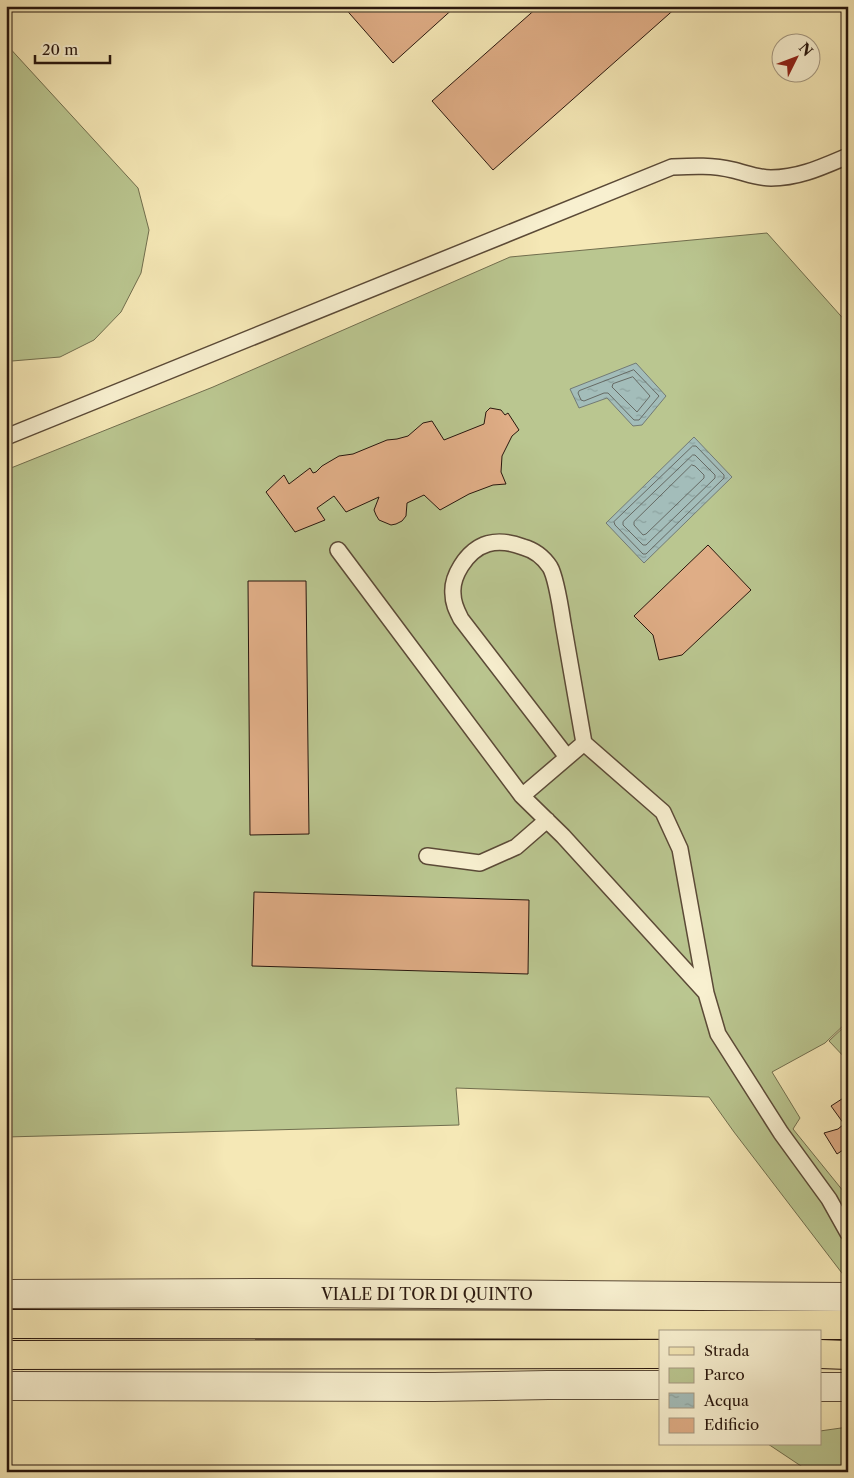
<svg xmlns="http://www.w3.org/2000/svg" width="854" height="1478" font-family="'Libre Caslon Text',serif">
  <style>
    .green { fill: #bac690; stroke: #716e4e }
    .water { fill: url(#water-ripples); stroke: #727a75 }
    .lines { fill: none; stroke-linecap: round; stroke-linejoin: round }
    .shore { stroke: #666a64; stroke-width: 1 }
    .building { fill: #dfad86; stroke: #28160d }
    .lane-casing { stroke: #5b4a37; stroke-width: 18 }
    .street-casing { stroke: #5b4a37; stroke-width: 30 }
    .primary-casing { stroke: #28160d; stroke-width: 30 }
    .lane { stroke: #f8f0d0; stroke-width: 15 }
    .street { stroke: #f8f0d0; stroke-width: 28 }
    .primary { stroke: #f5e8b6; stroke-width: 28 }
    .labels { text-anchor: middle; stroke-width: 4; stroke-linejoin: round; paint-order: stroke }
    .street-label { font-size: 16px; fill: #28160d; stroke: #f8f0d0 }
  </style>
  <defs>
    <pattern id="water-ripples" width="26" height="14" patternUnits="userSpaceOnUse" patternTransform="scale(1.25)"><rect width="26" height="14" fill="#a3bdba"/><path d="M2 4q2-2 4 0t4 0M15 11q2-2 4 0t4 0" fill="none" stroke="#8ca29f"/></pattern>
  </defs>
  <rect width="100%" height="100%" fill="#f5e8b6"/>
  <filter id="stains"><feTurbulence type="fractalNoise" baseFrequency=".004" numOctaves="4"/><feColorMatrix values="0 0 0 0 .2 0 0 0 0 .09 0 0 0 0 .02 0 0 0 .5 -.17"/></filter>
  <radialGradient id="worn" r=".72"><stop offset=".6" stop-color="#630" stop-opacity="0"/><stop offset="1" stop-color="#630" stop-opacity=".3"/></radialGradient>
  <path class="green" d="M 6,44 L 138,188 L 149,230 L 141,273 L 121,312 L 94,340 L 60,357 L 12,361 L 6,358 Z
    M 767,233 L 848,324 L 848,1021 L 825,1043 L 772,1072 L 800,1118 L 793,1129 L 848,1197 L 848,1281 L 734,1132 L 709,1097 L 456,1088 L 459,1125 L 6,1137 L 6,470 L 213,387 L 510,257 Z
    M 848,1023 L 848,1061 L 829,1041 Z
    M 848,1427 L 848,1472 L 810,1472 L 768,1444 L 820,1444 L 820,1431 Z"/>
  <path class="water" d="M 636,363 L 666,396 L 642,425 L 633,426 L 607,398 L 579,408 L 570,389 Z
    M 694,437 L 732,477 L 644,563 L 606,523 Z"/>
  <g class="lines">
    <path class="shore" d="M 634,370 L 659,396 L 639,420 L 634,420 L 608,393 L 604,393 L 584,401 L 581,400 L 578,393 L 579,391 Z
      M 633,377 L 650,396 L 637,412 L 612,387 L 613,384 Z
      M 693,446 L 696,446 L 724,475 L 724,478 L 646,554 L 643,554 L 615,525 L 614,522 Z
      M 693,455 L 695,455 L 715,475 L 715,478 L 646,545 L 643,545 L 623,525 L 623,522 Z
      M 692,465 L 695,466 L 704,475 L 704,478 L 646,534 L 643,535 L 634,525 L 634,522 Z"/>
  </g>
  <path class="building" d="M 343,6 L 456,6 L 393,63 Z
    M 539,6 L 678,6 L 493,170 L 432,101 Z
    M 490,408 L 501,410 L 505,415 L 508,413 L 519,430 L 512,436 L 502,456 L 501,472 L 506,484 L 493,485 L 469,494 L 440,510 L 424,495 L 407,503 L 406,516 L 402,521 L 396,524 L 391,525 L 379,520 L 376,515 L 374,510 L 379,497 L 346,512 L 334,496 L 317,508 L 325,520 L 295,532 L 266,492 L 284,475 L 289,484 L 310,468 L 313,473 L 316,472 L 322,466 L 339,456 L 353,454 L 387,440 L 397,439 L 408,436 L 423,423 L 432,421 L 444,440 L 484,424 L 486,412 Z
    M 708,545 L 751,590 L 682,655 L 659,660 L 653,635 L 634,616 Z
    M 248,581 L 306,581 L 309,834 L 250,835 Z
    M 254,892 L 529,900 L 528,974 L 252,966 Z
    M 848,1095 L 848,1157 L 843,1150 L 837,1154 L 824,1133 L 838,1129 L 844,1124 L 831,1106 Z"/>
  <g class="lines">
    <g class="lane-casing">
      <path id="lane" d="M 6,437 L 672,167 C 693,166 713,165 733,170 C 746,173 757,178 771,178 C 799,178 822,167 848,156
        M 338,550 L 522,796
        M 567,757 L 461,619 C 457,611 453,604 453,594 C 452,584 456,574 461,566 C 476,542 497,537 523,547 C 534,550 544,558 550,567 C 556,577 561,610 563,623 C 570,663 577,703 584,743
        M 427,856 L 480,863 L 516,847 L 547,820
        M 706,993 L 563,836 L 522,796 L 584,743 L 663,812 L 680,849 L 706,993 L 718,1034 L 781,1133 L 829,1199 L 848,1233"/>
    </g>
    <g class="street-casing">
      <path id="street" d="M 6,1294 L 285,1293 L 848,1297
        M 6,1386 L 434,1387 L 548,1385 L 660,1385
        M 820,1387 L 848,1387"/>
    </g>
    <g class="primary-casing">
      <path id="primary" d="M 6,1324 L 848,1325
        M 820,1354 L 848,1355
        M 6,1355 L 660,1354"/>
    </g>
    <use href="#lane" class="lane"/>
    <use href="#street" class="street"/>
    <use href="#primary" class="primary"/>
  </g>
  <g class="labels">
    <g class="street-label">
      <text x="427" y="1300">VIALE DI TOR DI QUINTO</text>
    </g>
  </g>
  <rect width="854" height="1478" fill="none" stroke="#f5e8b6" stroke-width="25"/>
  <rect x="8" y="8" width="839" height="1463" fill="none" stroke="#28160d" stroke-width="2.5"/>
  <rect x="12" y="12" width="829" height="1453" fill="none" stroke="#28160d"/>
  <rect x="659" y="1330" width="162" height="115" fill="#f8f0d0" stroke="#a59982"/>
  <rect x="669" y="1347" width="25" height="8" fill="#f5e8b6" stroke="#a59982"/>
  <text x="704" y="1356" font-size="15" fill="#28160d">Strada</text>
  <rect x="669" y="1368" width="25" height="15" fill="#bac690" stroke="#a59982"/>
  <text x="704" y="1380" font-size="15" fill="#28160d">Parco</text>
  <rect x="669" y="1393" width="25" height="15" fill="url(#water-ripples)" stroke="#a59982"/>
  <text x="704" y="1406" font-size="15" fill="#28160d">Acqua</text>
  <rect x="669" y="1418" width="25" height="15" fill="#dfad86" stroke="#a59982"/>
  <text x="704" y="1430" font-size="15" fill="#28160d">Edificio</text>
  <g transform="translate(796 58) rotate(48)"><circle r="24" fill="#f8f0d0" stroke="#a59982"/>
  <path d="M0-4L9 19L0 12L-9 19Z" fill="#8f2418"/>
  <text y="-8" font-size="14" font-weight="bold" text-anchor="middle" fill="#28160d">N</text>
  </g>
  <path d="M35 55v8h75v-8" fill="none" stroke="#28160d" stroke-width="2.5"/>
  <text x="42" y="55" font-size="15" fill="#28160d" stroke="#f8f0d0" stroke-width="4" paint-order="stroke">20 m</text>
  <rect width="100%" height="100%" filter="url(#stains)"/>
  <rect width="100%" height="100%" fill="url(#worn)"/>
</svg>
